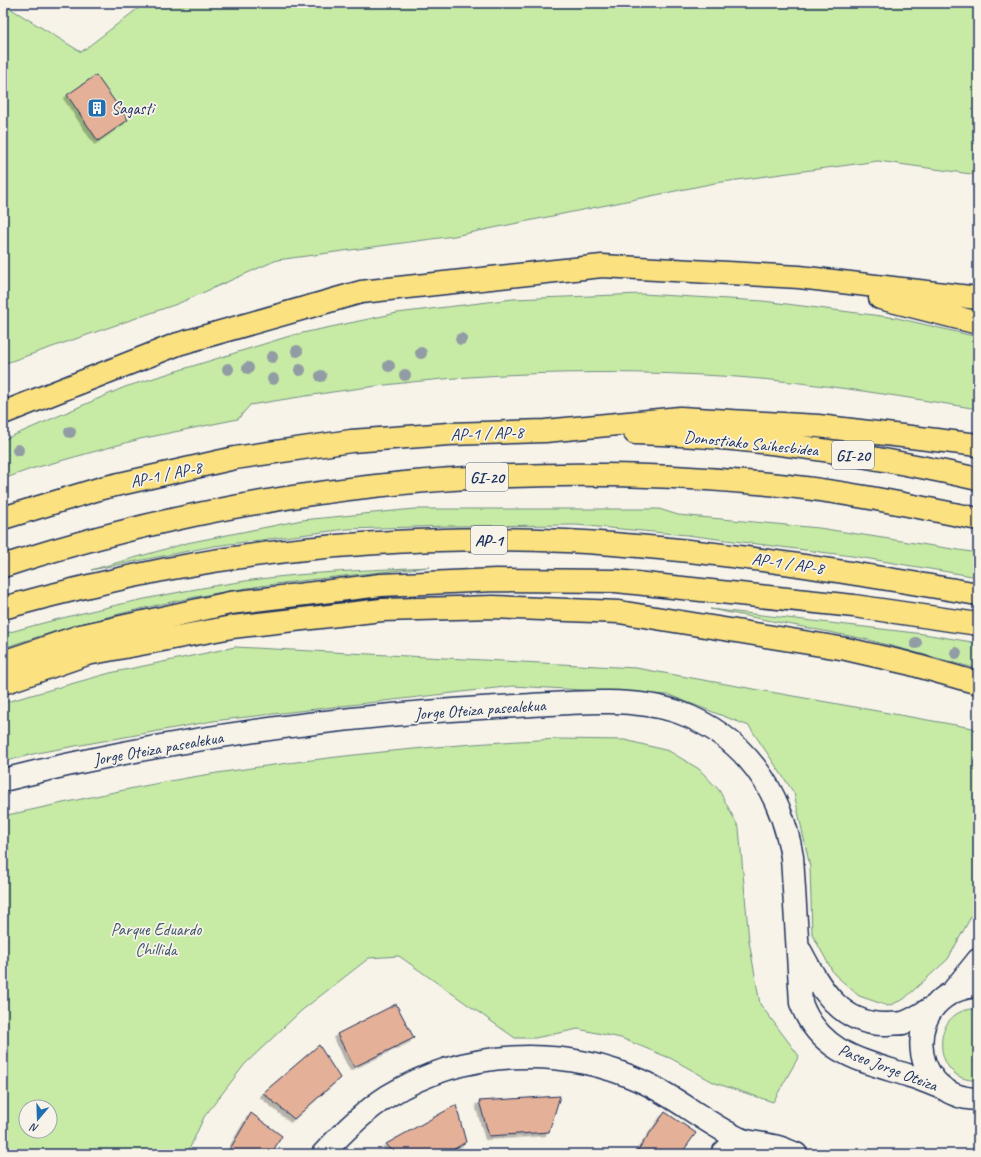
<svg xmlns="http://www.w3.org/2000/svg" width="981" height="1157" font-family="Caveat,sans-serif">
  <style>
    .green { fill: #c7eba5; stroke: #718d82; fill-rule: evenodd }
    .building { fill: #e4b097; stroke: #1b2f5e; filter: url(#shadow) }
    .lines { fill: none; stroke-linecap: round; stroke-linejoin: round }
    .street-casing { stroke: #1b2f5e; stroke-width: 25 }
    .secondary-casing { stroke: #1b2f5e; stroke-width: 25 }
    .highway-casing { stroke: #1b2f5e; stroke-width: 25 }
    .street { stroke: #f7f3e8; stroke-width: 22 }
    .secondary { stroke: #f7f3e8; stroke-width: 22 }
    .highway { stroke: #fbe180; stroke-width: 22 }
    .tree { fill: #919ca4 }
    .labels { text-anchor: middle; stroke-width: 3.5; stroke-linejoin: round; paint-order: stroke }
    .shield { fill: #f7f3e8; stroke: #5d6a87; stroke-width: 1 }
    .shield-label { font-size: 16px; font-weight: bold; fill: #1b2f5e }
    .poi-label { font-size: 17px; fill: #1b2f5e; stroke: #f7f3e8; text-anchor: start }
    .street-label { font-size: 17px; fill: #1b2f5e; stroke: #f7f3e8 }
    .park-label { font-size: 17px; fill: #3d556c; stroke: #f7f3e8 }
  </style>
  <defs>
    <filter id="shadow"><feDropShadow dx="-3.5" dy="3.5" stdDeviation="0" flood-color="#0004"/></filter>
  </defs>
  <rect width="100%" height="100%" fill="#f7f3e8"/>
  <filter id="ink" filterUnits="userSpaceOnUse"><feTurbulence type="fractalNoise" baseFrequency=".025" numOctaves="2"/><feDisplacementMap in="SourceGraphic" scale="8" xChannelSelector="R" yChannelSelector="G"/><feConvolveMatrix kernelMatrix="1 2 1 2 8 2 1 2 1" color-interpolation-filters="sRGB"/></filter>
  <g filter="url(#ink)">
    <path class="green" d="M 145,3 L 978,3 L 978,175 L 878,161 L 715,183 L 454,236 L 277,260 L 177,304 L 3,364 L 3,4 L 81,52 Z
      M 642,294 L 763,301 L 897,318 L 978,337 L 978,409 C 898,396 818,383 737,377 C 648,371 558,371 469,377 C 395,382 322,393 250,405 L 238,419 L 140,439 L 31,469 L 3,479 L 3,440 L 125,387 L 293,335 L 397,313 L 513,299 Z
      M 414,509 L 659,509 L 678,515 L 819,528 L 978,553 L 978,577 L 852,556 L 687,535 L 576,525 L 448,526 L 347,529 L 214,546 L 91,570 L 187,543 L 302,520 Z
      M 430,567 C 381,572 331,577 283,583 C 188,595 93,618 3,648 L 3,634 C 84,611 168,592 252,580 C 311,572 370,570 430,567 Z
      M 710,609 L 924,634 L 978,643 L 978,669 L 865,639 Z
      M 235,647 L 636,668 L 978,729 L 978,885 L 973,913 L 948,959 L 904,999 L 888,1006 L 859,996 L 834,974 L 812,934 L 810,867 L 794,793 L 749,726 L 669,695 L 513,686 L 213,721 L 37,753 L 3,762 L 3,703 L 110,673 Z
      M 558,739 L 625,740 L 669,751 L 699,769 L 719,790 L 739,828 L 749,941 L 760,1004 L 799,1056 L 773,1102 L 715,1083 L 672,1059 L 621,1038 L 578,1029 L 535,1038 L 515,1038 L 399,956 L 369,958 L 301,1011 L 245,1064 L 204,1117 L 187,1154 L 3,1154 L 3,816 C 74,801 145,784 217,773 C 330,756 444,744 558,739 ZM 26,1107 L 50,1107 L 50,1131 L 26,1131 Z
      M 978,1009 L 978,1080 C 931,1084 928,1006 978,1009 Z"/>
    <path class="building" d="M 96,75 L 128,120 L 98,141 L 67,95 Z
      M 396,1004 L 414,1038 L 354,1067 L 337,1034 Z
      M 319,1045 L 340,1078 L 294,1119 L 263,1093 Z
      M 560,1096 L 549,1132 L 489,1136 L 479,1101 Z
      M 456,1105 L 466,1142 L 446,1154 L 396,1154 L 386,1144 Z
      M 665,1112 L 696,1133 L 681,1154 L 635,1154 Z
      M 251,1113 L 282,1136 L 271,1154 L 227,1154 Z"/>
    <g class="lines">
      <g class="street-casing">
        <path id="street" d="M 3,780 C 171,738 344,715 517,706 C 566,703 631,696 678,712 C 744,736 781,789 792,857 L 801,1003 C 820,1054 864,1061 910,1076 C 922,1079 933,1085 945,1089
          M 801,952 C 820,988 841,1026 888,1024 C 893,1023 899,1024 903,1023 C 913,1020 924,1012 933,1007
          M 978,986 C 901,991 904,1098 978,1099
          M 323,1154 C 343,1132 363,1112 388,1096 C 464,1049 561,1045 641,1081 C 675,1096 704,1122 738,1138 C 748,1143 762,1143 773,1146 C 781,1147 788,1151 796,1154
          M 722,1154 L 738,1139"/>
      </g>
      <g class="secondary-casing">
        <path id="secondary" d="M 953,991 L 978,960"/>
      </g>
      <g class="highway-casing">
        <path id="highway" d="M 880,298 L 978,323
          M 3,413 L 178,344 L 361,292 L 602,266 L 799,277 L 978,298
          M 635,433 C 750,436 866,454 978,479
          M 3,518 L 102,488 L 235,458 L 351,441 L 449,434 L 545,431 L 680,418 L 818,426 L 978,445
          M 3,566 C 246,487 503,459 758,483 C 832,489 905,504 978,519
          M 3,608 C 57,593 112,580 167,569 C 294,545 437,535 566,541 C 705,548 841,571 978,594
          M 3,662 L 80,636 L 230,603 L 381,585 L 496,580 L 616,581 L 854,606 L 978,624
          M 3,683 L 87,654 L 232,627 L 382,610 L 493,607 L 619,612 L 846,649 L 907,663 L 978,683"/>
      </g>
      <use href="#street" class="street"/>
      <use href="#secondary" class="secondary"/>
      <use href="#highway" class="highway"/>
    </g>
    <g class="tree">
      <circle cx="461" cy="339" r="6"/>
      <circle cx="297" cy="351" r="6"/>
      <circle cx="421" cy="353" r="6"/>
      <circle cx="272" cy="357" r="6"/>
      <circle cx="389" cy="366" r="6"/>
      <circle cx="248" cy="368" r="6"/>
      <circle cx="228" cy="369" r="6"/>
      <circle cx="300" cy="370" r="6"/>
      <circle cx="405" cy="375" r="6"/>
      <circle cx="321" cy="376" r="6"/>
      <circle cx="273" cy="379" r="6"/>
      <circle cx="70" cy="432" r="6"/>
      <circle cx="18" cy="450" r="6"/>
      <circle cx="916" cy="643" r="6"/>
      <circle cx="956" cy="653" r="6"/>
    </g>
  </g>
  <defs>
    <g id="building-square" transform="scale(1)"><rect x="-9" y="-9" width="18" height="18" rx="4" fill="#1f6fb2" stroke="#f7f3e8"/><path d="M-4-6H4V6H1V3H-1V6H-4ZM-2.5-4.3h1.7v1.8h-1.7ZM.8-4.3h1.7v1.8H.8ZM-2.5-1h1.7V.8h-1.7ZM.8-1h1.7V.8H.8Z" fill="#fff"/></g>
  </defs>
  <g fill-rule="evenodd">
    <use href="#building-square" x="97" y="108"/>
  </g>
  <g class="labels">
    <g class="shield">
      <rect x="832" y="441" width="42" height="28" rx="3"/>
      <rect x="466" y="463" width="42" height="28" rx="3"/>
      <rect x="471" y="526" width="36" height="28" rx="3"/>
    </g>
    <g class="shield-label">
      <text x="853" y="461">GI-20</text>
      <text x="487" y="483">GI-20</text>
      <text x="489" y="546">AP-1</text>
    </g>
    <g class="poi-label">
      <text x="111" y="114">Sagasti</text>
    </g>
    <g class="street-label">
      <text transform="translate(487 433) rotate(-2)" y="6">AP-1 / AP-8</text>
      <text transform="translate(751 443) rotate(6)" y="6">Donostiako Saihesbidea</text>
      <text transform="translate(166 474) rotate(-12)" y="6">AP-1 / AP-8</text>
      <text transform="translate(788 563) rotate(8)" y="6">AP-1 / AP-8</text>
      <text transform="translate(480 709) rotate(-4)" y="6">Jorge Oteiza pasealekua</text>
      <text transform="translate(158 748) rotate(-10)" y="6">Jorge Oteiza pasealekua</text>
      <text transform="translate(888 1067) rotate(21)" y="6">Paseo Jorge Oteiza</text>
    </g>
    <g class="park-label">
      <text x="156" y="935">Parque Eduardo<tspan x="156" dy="20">Chillida</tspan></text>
    </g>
  </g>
  <rect width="981" height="1157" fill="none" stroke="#f7f3e8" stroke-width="16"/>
  <rect x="8" y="8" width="965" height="1141" fill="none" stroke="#1b2f5e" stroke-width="1.5" filter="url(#ink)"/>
  <g transform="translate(38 1119) rotate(199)"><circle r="19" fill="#f7f3e8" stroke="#9fa5b1"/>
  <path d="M0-3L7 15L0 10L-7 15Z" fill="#1f6fb2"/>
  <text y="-6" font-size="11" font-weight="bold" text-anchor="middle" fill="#1b2f5e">N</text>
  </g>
</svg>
